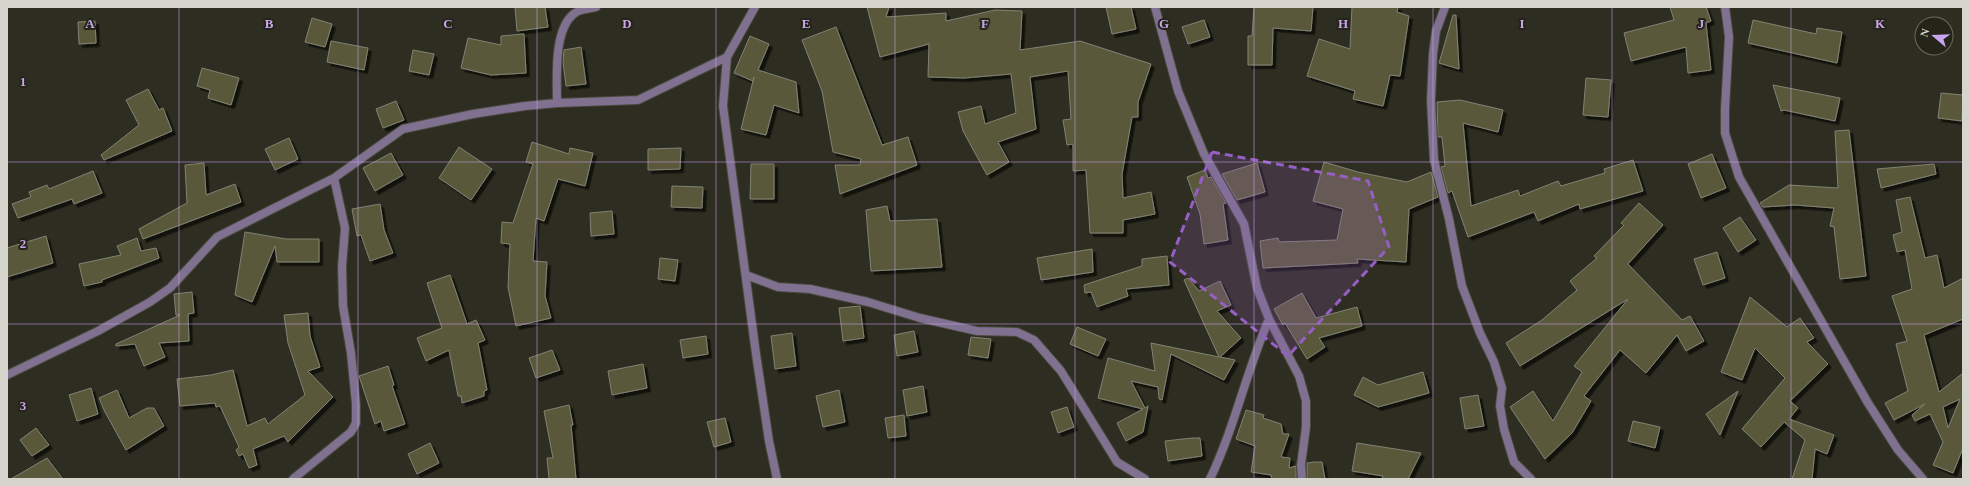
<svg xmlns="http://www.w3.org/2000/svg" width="1970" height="486" font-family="Georgia,serif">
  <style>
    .building { fill: #5a593a; stroke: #828274; fill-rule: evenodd; filter: url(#shadow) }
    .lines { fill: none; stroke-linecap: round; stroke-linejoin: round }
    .minor-casing { stroke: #49483d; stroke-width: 10 }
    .minor { stroke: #7f718f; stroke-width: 8 }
    .marked { fill: #965fc3; fill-opacity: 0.2; stroke: #965fc3; stroke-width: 3; stroke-dasharray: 8 5; stroke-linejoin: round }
    .grid { fill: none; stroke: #c9a5ee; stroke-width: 1; stroke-opacity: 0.55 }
    .grid-label { font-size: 13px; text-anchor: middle; font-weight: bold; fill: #c9a5ee; stroke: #242418; stroke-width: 4; stroke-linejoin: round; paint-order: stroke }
  </style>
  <defs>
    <filter id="shadow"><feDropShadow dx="3.5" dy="3.5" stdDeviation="0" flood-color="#0009"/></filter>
  </defs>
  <rect width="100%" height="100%" fill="#2e2d21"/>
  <path class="building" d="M 515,7 L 545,7 L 548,27 L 517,31 Z
    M 867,7 L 889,7 L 886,17 L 946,13 L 946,21 L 995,10 L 1022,11 L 1020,50 L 1080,41 L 1151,64 L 1138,102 L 1138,117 L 1132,117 L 1122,174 L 1123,198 L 1151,192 L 1155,214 L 1123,220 L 1123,233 L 1090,233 L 1086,170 L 1073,171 L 1073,144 L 1067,145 L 1063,120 L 1071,119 L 1068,71 L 1030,77 L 1036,129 L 998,142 L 1009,162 L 987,175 L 963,131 L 958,112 L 981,106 L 985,124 L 1016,113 L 1011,74 L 964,78 L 928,77 L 929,44 L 880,57 Z
    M 1106,7 L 1131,7 L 1136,29 L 1112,34 Z
    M 1254,7 L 1313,7 L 1311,31 L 1273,28 L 1272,65 L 1248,65 L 1248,36 L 1252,36 Z
    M 1352,7 L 1398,7 L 1397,12 L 1409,16 L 1400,76 L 1390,75 L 1383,106 L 1353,99 L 1355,91 L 1307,76 L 1319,39 L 1350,49 Z
    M 1670,7 L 1706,7 L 1711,21 L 1706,23 L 1711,70 L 1688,73 L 1686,47 L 1631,61 L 1624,33 L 1674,20 Z
    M 1453,15 L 1456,15 L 1459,69 L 1439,63 Z
    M 312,18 L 332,24 L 325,47 L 305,42 Z
    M 1204,20 L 1210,37 L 1188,44 L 1182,27 Z
    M 1753,20 L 1816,34 L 1817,28 L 1842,32 L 1837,63 L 1748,43 Z
    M 95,21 L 96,43 L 79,44 L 78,22 Z
    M 836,27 L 882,145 L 908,137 L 917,165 L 840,194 L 835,165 L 860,165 L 861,159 L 833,152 L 822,91 L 802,40 Z
    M 524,34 L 526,73 L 491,75 L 461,68 L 468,38 L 501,45 L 501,36 Z
    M 750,36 L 769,44 L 758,70 L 796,82 L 799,113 L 774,105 L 766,135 L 741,129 L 754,77 L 753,81 L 734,73 Z
    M 331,41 L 368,48 L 364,70 L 327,62 Z
    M 581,47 L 586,84 L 566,86 L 563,62 L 564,50 Z
    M 413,50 L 434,54 L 429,75 L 409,71 Z
    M 202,68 L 239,78 L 231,105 L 208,98 L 210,90 L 197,86 Z
    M 1586,78 L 1611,80 L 1608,117 L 1583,115 Z
    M 1773,85 L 1840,98 L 1835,121 L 1784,110 L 1781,111 Z
    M 148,89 L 159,110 L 163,108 L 172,131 L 104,160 L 101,155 L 139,125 L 126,100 Z
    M 1941,93 L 1963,95 L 1962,121 L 1938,118 Z
    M 1460,100 L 1503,110 L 1498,132 L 1463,123 L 1471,206 L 1518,190 L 1520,196 L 1558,181 L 1561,186 L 1605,173 L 1604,169 L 1633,160 L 1643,191 L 1580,209 L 1579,204 L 1538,221 L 1534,212 L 1468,237 L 1452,191 L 1448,193 L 1441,167 L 1445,166 L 1442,137 L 1438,137 L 1437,102 Z
    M 396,101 L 404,120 L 383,128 L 376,109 Z
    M 1849,130 L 1866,276 L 1840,279 L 1834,227 L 1830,226 L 1834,208 L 1795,205 L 1763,207 L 1760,203 L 1789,185 L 1838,188 L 1835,131 Z
    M 289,138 L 298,159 L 275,170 L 265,149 Z
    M 532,142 L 569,154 L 570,148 L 593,153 L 585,186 L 558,179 L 544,221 L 536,218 L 533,261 L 547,262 L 545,296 L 551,318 L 516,326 L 508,287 L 510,244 L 501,243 L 502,222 L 513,223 L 533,164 L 526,162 Z
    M 459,147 L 492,169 L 471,200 L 439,178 Z
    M 681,148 L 680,169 L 648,170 L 648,149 Z
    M 391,153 L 403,175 L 375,191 L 363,168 Z
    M 1712,154 L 1726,188 L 1701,198 L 1688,164 Z
    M 1324,162 L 1358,172 L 1407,182 L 1431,172 L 1438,197 L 1409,209 L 1406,262 L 1357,259 L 1358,263 L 1263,268 L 1260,241 L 1278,238 L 1279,242 L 1337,240 L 1343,209 L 1313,201 Z
    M 204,163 L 206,195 L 235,184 L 241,202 L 143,239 L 139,229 L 187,203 L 185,165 Z
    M 1257,163 L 1265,192 L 1237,200 L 1222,174 Z
    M 751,164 L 774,164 L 774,199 L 750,199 Z
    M 1934,164 L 1936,174 L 1881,188 L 1877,169 Z
    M 1205,170 L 1208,178 L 1211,177 L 1226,203 L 1223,204 L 1228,240 L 1204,244 L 1200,214 L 1187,177 Z
    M 93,171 L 102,193 L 74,204 L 72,199 L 18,218 L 12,204 L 31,197 L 29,192 L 47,185 L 49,189 Z
    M 672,186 L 703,187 L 702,208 L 671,207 Z
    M 1910,197 L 1925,258 L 1937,255 L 1944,288 L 1963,278 L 1963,319 L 1924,335 L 1939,392 L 1963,373 L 1963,448 L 1953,473 L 1933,465 L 1943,442 L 1930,414 L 1915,421 L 1912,415 L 1925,404 L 1894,420 L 1885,403 L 1908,391 L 1896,344 L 1907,341 L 1892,296 L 1912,289 L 1905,250 L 1897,252 L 1893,235 L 1902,232 L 1896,200 ZM 1960,399 L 1948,428 L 1943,407 Z
    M 1639,203 L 1663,225 L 1628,264 L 1682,320 L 1690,316 L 1704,341 L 1686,351 L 1677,335 L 1646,373 L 1620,350 L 1584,396 L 1591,401 L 1572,433 L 1545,459 L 1510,407 L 1533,391 L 1553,421 L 1582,372 L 1574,366 L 1628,299 L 1520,366 L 1506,343 L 1542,320 L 1577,290 L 1570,281 L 1597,258 L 1594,256 L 1624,225 L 1621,223 Z
    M 380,204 L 384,230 L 393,253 L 370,261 L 361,235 L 357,236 L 352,209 Z
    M 887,206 L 890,221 L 937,219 L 942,267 L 871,271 L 866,210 Z
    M 612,211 L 614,234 L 591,236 L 590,213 Z
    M 1740,217 L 1756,240 L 1738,252 L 1723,228 Z
    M 245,232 L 286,239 L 319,239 L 319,262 L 277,262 L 275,246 L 252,302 L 235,295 Z
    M 46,236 L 53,263 L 7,277 L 7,248 Z
    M 137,238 L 141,251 L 156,248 L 159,258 L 102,280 L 102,282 L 84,286 L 79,264 L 121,255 L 117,246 Z
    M 1092,249 L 1093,272 L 1041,280 L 1037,258 Z
    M 1717,252 L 1725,278 L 1703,285 L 1694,259 Z
    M 1167,256 L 1169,285 L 1126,289 L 1128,296 L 1097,307 L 1091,292 L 1085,293 L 1084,285 L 1142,266 L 1142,259 Z
    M 660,258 L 678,260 L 675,281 L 658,279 Z
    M 450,275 L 467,324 L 476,320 L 485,340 L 478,343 L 487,390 L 484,391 L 484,396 L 462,403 L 461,396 L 458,396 L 449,350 L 426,361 L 417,338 L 442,328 L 427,283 Z
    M 1188,278 L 1199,291 L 1220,281 L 1231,305 L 1217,311 L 1241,338 L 1220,357 L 1235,360 L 1224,380 L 1171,354 L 1162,400 L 1159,399 L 1158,387 L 1131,381 L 1145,408 L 1148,406 L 1143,432 L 1126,441 L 1117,423 L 1143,409 L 1098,398 L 1108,358 L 1155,371 L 1151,343 L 1219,357 L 1184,280 Z
    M 192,292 L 194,313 L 188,314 L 189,341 L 159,343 L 165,357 L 144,366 L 135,344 L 116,346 L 116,344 L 180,315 L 176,315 L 174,294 Z
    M 1302,293 L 1316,318 L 1357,307 L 1362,326 L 1319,338 L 1325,347 L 1307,359 L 1285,323 L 1283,325 L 1274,309 Z
    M 1750,297 L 1787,327 L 1800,318 L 1814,338 L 1807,342 L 1828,364 L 1790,401 L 1798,408 L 1789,419 L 1834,435 L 1827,454 L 1815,449 L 1812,479 L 1792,479 L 1805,440 L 1784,422 L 1761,447 L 1742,429 L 1785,378 L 1755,348 L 1742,380 L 1721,372 Z
    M 860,306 L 864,338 L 843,341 L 839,308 Z
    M 308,313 L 310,336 L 320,367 L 308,371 L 333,397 L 288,442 L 284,436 L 253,449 L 257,465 L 249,468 L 243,454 L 239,456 L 236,450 L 239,447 L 220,406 L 216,407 L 215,403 L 180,406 L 177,379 L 211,375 L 233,370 L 247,426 L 265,418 L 268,424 L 305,395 L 288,343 L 284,315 Z
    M 1077,327 L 1106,339 L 1098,356 L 1070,344 Z
    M 914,331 L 918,352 L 897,356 L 894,335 Z
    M 792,333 L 796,366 L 775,369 L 771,336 Z
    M 706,336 L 708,354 L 683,358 L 680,340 Z
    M 971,337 L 991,339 L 988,358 L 968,355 Z
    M 552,350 L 560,370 L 536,378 L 529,358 Z
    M 643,364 L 647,388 L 612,395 L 608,371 Z
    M 388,366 L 394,385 L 392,386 L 405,424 L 384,431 L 381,421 L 375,424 L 359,376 Z
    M 1423,372 L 1429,393 L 1378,407 L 1354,395 L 1363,377 L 1378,385 Z
    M 923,386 L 927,412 L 907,416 L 903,390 Z
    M 91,388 L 98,414 L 77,421 L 69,395 Z
    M 117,390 L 129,418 L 147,408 L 154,408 L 164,426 L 126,450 L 105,412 L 99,398 Z
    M 839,390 L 845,422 L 823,427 L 816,396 Z
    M 1738,391 L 1720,435 L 1706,414 Z
    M 1478,395 L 1484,426 L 1465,429 L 1460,398 Z
    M 569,405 L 573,425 L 571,425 L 576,479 L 549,479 L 547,458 L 553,458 L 544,411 Z
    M 1067,407 L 1074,427 L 1058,433 L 1051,412 Z
    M 1246,410 L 1264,415 L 1263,418 L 1281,424 L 1283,434 L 1289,434 L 1281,457 L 1290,458 L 1289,468 L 1296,466 L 1296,479 L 1272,479 L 1271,475 L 1251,472 L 1255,446 L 1236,439 Z
    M 904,415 L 906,436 L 888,438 L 885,418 Z
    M 725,418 L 731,442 L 714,447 L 707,422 Z
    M 1633,421 L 1660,427 L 1655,448 L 1628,441 Z
    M 36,428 L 49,445 L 32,456 L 20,440 Z
    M 1192,438 L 1200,438 L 1202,456 L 1168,461 L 1165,441 Z
    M 430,443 L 439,463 L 417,474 L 408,454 Z
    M 1357,443 L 1421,453 L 1408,479 L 1382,479 L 1383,476 L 1352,471 Z
    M 47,458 L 63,479 L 11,479 Z
    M 1314,462 L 1322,462 L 1325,479 L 1307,479 L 1307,463 Z"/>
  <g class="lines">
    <g class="minor-casing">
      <path id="minor" d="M 755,7 L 727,57 L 723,106 L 756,354 L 769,441 L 777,479
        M 1155,7 L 1178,91 L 1204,154 L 1244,224 L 1257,288 L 1269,319 L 1299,376 L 1306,401 L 1306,427 L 1301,465 L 1302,479
        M 1445,7 L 1436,31 L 1433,54 L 1431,101 L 1434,160 L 1449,219 L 1462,286 L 1480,333 L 1494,362 L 1502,388 L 1500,406 L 1504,429 L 1514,462 L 1531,479
        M 1725,7 L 1729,37 L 1725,109 L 1725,133 L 1739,177 L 1868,403 L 1898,450 L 1923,479
        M 557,103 C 557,79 553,28 575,13 C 580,9 590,9 596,7
        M 746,275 L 778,287 L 810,289 L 868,302 L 920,318 L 977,331 L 1017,332 L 1034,340 L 1061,371 L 1117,462 L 1145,479
        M 7,375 L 98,331 L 150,302 L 170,288 L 217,237 L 334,178 L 403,129 L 473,114 L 525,106 L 557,103 L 638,100 L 727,57
        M 293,479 L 351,432 L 356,423 L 356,404 L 351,353 L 343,306 L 342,267 L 345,228 L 334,178
        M 1210,479 C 1235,427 1246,372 1269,319"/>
    </g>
    <use href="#minor" class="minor"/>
  </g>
  <path class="marked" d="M 1212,152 L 1368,181 L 1389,247 L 1288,356 L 1170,262 Z"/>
  <path class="grid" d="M 179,7 L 179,479M 358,7 L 358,479M 537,7 L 537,479M 716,7 L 716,479M 895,7 L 895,479M 1075,7 L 1075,479M 1254,7 L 1254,479M 1433,7 L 1433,479M 1612,7 L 1612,479M 1791,7 L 1791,479M 7,162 L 1963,162M 7,324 L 1963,324"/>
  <g class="grid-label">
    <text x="90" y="28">A</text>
    <text x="269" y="28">B</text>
    <text x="448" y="28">C</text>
    <text x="627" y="28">D</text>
    <text x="806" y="28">E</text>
    <text x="985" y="28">F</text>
    <text x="1164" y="28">G</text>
    <text x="1343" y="28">H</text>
    <text x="1522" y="28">I</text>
    <text x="1701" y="28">J</text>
    <text x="1880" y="28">K</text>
    <text x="23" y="86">1</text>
    <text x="23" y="248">2</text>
    <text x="23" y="410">3</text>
  </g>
  <rect width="1970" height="486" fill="none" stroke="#d5d5cd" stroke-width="16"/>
  <g transform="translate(1934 36) rotate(289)"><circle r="19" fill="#242418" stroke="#6b6b60"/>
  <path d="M0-3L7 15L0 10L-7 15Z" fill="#c9a5ee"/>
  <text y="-6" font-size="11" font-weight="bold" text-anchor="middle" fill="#d5d5cd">N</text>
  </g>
</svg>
